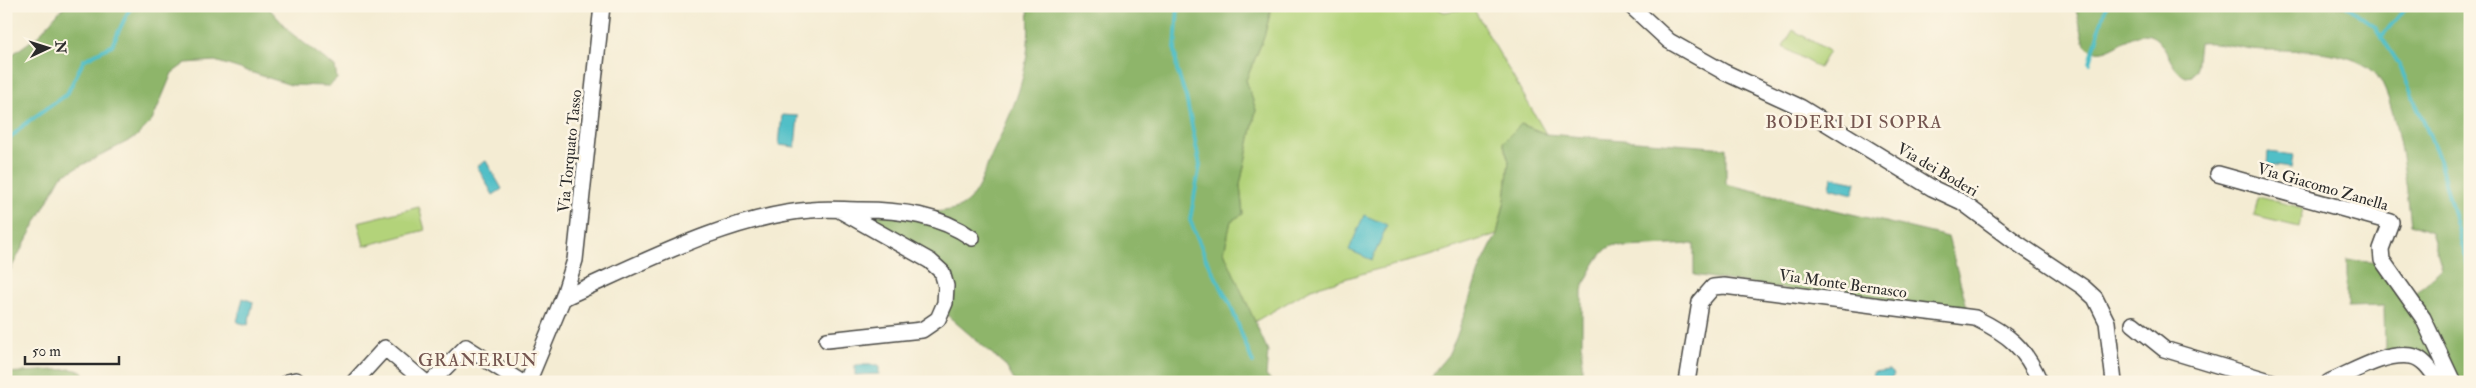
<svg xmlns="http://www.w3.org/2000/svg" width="2476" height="388" font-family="'IM FELL Double Pica',serif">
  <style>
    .green { fill: #b3d37a; stroke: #6f7f52 }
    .forest { fill: #8eb56a; stroke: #5c704a }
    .water { fill: #51bfc7; stroke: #3e7579 }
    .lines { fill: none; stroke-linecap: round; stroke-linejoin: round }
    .stream { stroke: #51bfc7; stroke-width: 4 }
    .minor-casing { stroke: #494844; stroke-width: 18 }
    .minor { stroke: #fff; stroke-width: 15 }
    .labels { text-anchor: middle; stroke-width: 5; stroke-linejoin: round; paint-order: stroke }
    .street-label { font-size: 16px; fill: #2b2b2b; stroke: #fcf5e5 }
    .neighbourhood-label { font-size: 18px; letter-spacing: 1px; fill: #755650; stroke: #fcf5e5 }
  </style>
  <rect width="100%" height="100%" fill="#fcf5e5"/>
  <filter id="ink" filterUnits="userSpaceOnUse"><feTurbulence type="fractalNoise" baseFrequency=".02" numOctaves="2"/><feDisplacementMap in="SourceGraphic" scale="10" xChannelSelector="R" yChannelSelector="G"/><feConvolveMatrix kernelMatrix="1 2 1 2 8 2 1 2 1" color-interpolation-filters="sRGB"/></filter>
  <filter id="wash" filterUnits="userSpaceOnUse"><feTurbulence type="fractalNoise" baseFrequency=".0096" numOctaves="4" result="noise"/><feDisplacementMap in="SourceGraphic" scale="20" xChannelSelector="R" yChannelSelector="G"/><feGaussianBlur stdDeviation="1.12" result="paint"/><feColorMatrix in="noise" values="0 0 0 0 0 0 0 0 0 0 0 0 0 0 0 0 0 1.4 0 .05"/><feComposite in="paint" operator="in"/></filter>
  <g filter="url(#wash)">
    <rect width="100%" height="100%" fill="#f4ecd3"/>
    <path class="green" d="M 1272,6 L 1433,6 L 1444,12 L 1473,8 L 1546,134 L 1521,124 L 1503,142 L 1509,161 L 1505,200 L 1497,234 L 1426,257 L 1371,271 L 1311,289 L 1254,322 L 1224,252 L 1231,220 L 1243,214 L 1240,185 L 1256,110 L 1246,80 L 1264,37 Z
      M 1793,30 L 1829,51 L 1819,68 L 1783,47 Z
      M 2258,197 L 2303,208 L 2299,227 L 2254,216 Z
      M 419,207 L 425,230 L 364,246 L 358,222 Z"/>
    <path class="forest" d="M 64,6 L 267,6 L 291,33 L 335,67 L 337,79 L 329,86 L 291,85 L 215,61 L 186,63 L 172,73 L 152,121 L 136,137 L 61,176 L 9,272 L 6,271 L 6,59 L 38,36 Z
      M 1028,6 L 1272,6 L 1264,37 L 1246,80 L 1256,110 L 1240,185 L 1243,214 L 1231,221 L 1224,252 L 1268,351 L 1266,376 L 1273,382 L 1015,382 L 1005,365 L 947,315 L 951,284 L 868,219 L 869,215 C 887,214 947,214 960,207 C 979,197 984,171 993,152 C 1018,99 1032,67 1028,6 Z
      M 2075,6 L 2470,6 L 2470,382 L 2445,382 L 2430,362 L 2385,353 L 2384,306 L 2347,307 L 2347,260 L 2381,263 L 2409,300 L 2442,268 L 2431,232 L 2411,224 C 2407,191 2397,92 2373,71 C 2349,49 2294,50 2263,50 C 2241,49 2221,41 2199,43 L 2196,70 L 2192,76 L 2186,77 C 2167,69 2167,34 2143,34 C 2125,35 2102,64 2085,45 Z
      M 1521,124 L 1546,134 L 1726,148 L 1726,184 L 1948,237 L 1970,318 L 1694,275 L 1694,244 L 1624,247 C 1620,246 1616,244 1612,246 C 1600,250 1586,279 1582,290 L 1582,382 L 1429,382 L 1437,368 L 1448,355 L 1456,338 L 1481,266 L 1497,234 L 1505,200 L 1509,161 L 1503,142 Z
      M 71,369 L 81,371 L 90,382 L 6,382 L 6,373 Z"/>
    <path class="water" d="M 782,115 L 798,116 L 795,147 L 779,145 Z
      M 2268,152 L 2293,155 L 2291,168 L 2267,165 Z
      M 486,161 L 502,189 L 493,195 L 477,166 Z
      M 1832,177 L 1856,182 L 1853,194 L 1830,188 Z
      M 1364,215 L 1387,225 L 1372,260 L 1349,250 Z
      M 243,298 L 253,302 L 248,325 L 237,322 Z
      M 855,365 L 879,365 L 879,374 L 855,375 Z
      M 1890,370 L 1894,374 L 1891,380 L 1875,382 L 1873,372 Z"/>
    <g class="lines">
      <path class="stream" d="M 1178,6 L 1175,50 L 1177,70 L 1186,97 L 1200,165 L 1190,220 L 1206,259 L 1230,304 L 1253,363
        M 2347,6 L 2375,27 L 2399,64 L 2437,153 L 2470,273
        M 2381,37 L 2404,10 L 2409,6
        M 2090,63 L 2106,6
        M 6,142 L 25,124 L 67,94 L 84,60 L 112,45 L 129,10 L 134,6"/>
    </g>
  </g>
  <g filter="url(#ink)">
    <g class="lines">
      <g class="minor-casing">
        <path id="minor" d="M 1631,6 L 1669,41 L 1724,72 L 1800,107 L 1932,188 L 1962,202 L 2017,243 L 2083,287 L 2095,298 L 2107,322 L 2114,382
          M 2218,174 L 2391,222 L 2381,249 L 2382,260 L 2423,318 L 2453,382
          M 563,298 C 638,265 729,216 811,210 C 828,208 844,210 861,210 C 900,210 940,215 972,238
          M 2133,324 L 2164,349 L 2273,382
          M 827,340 L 922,330 L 938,319 L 945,303 L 946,286 L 942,272 L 930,261 L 839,210
          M 288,382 L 296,380 L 298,382
          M 354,382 L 385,348 L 425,382
          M 431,382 L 466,347 L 521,382
          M 528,382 L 563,298 L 575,260 L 602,6
          M 1687,382 L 1700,302 L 1713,287 L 1724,286 L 1975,318 C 2008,334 2025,347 2040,382
          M 2329,382 C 2353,372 2384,352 2411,356 C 2424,358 2432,372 2439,382"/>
      </g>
      <use href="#minor" class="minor"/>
    </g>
  </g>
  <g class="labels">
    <g class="street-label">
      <text transform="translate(569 151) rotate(-84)" y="6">Via Torquato Tasso</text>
      <text transform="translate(1938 169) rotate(30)" y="6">Via dei Boderi</text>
      <text transform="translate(2323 186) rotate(16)" y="6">Via Giacomo Zanella</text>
      <text transform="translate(1843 283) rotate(8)" y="6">Via Monte Bernasco</text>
    </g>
    <g class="neighbourhood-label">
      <text x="1854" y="128">BODERI DI SOPRA</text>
      <text x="478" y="366">GRANERUN</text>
    </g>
  </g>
  <rect width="2476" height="388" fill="none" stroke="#fcf5e5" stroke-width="25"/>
  <g transform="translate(48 48) rotate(86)" stroke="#fcf5e5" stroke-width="4" paint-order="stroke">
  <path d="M0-4L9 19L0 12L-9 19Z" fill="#2b2b2b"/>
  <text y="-8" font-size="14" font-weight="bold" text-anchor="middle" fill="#2b2b2b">N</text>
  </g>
  <path d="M25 356v8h94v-8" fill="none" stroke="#2b2b2b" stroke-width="2.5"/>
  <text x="32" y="356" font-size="15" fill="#2b2b2b" stroke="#fcf5e5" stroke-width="4" paint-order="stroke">50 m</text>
</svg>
